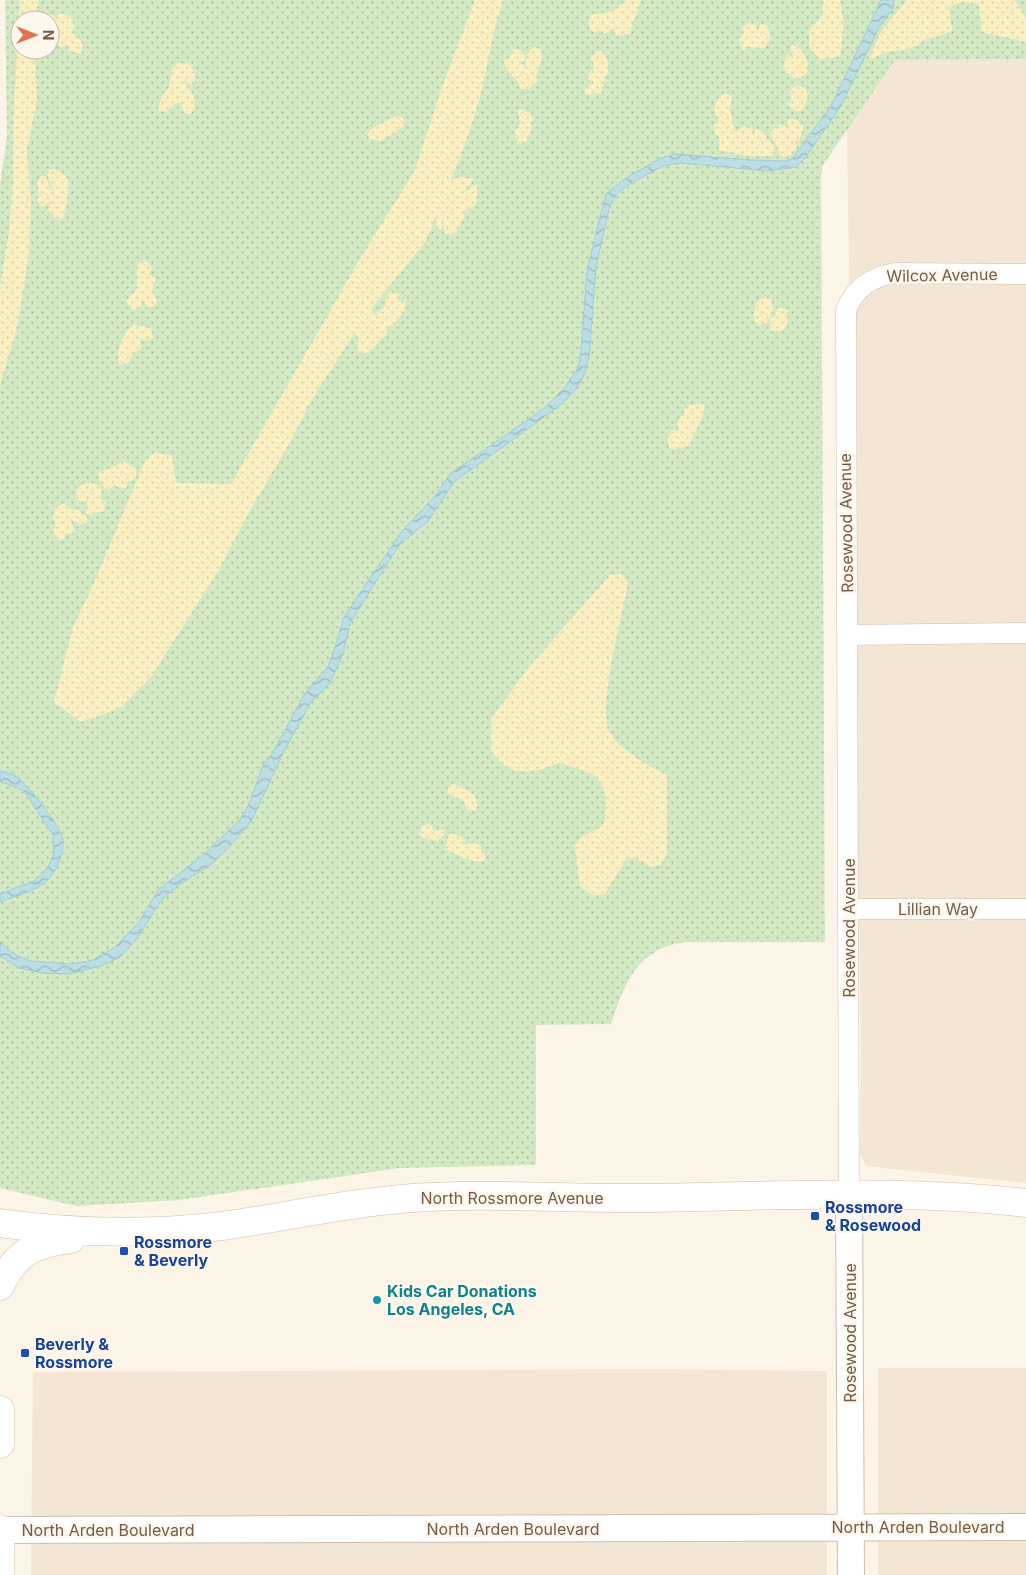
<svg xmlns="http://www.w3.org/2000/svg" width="1026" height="1575" font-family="Inter,sans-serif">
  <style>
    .residential { fill: #f3e6d4 }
    .grass { fill: url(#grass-dots); fill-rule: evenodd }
    .sand { fill: url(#sand-dots) }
    .water { fill: url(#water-waves); stroke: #a1ccd6 }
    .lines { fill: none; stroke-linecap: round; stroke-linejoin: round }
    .minor-casing { stroke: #cfbeaf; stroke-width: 21 }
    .tertiary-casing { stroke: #cfbeaf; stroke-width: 28 }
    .secondary-casing { stroke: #d0bcaa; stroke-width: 29 }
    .minor { stroke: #fff; stroke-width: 20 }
    .tertiary { stroke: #fff; stroke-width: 26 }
    .secondary { stroke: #fff; stroke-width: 28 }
    .transit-dot { fill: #1a4fb4; stroke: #fef7ec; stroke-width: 2 }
    .culture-dot { fill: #0f9aa8; stroke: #fef7ec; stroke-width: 2 }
    .labels { text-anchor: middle; stroke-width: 5; stroke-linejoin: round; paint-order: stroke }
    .street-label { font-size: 16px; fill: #745b4b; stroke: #fef7ec }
    .transit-label { font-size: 16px; font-weight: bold; fill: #164399; stroke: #fef7ec; text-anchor: start }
    .culture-label { font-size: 16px; font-weight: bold; fill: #0d838f; stroke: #fef7ec; text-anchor: start }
  </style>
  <defs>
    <pattern id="grass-dots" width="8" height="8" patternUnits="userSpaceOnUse" patternTransform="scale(1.25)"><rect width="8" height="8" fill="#d2e9c4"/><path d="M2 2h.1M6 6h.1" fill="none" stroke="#afc0a1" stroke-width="1.8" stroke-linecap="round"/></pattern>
    <pattern id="sand-dots" width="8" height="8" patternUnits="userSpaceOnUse" patternTransform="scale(1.25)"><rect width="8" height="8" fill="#faefc1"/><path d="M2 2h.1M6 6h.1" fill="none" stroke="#dacfa7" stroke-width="1.8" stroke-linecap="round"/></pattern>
    <pattern id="water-waves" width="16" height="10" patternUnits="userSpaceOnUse" patternTransform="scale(1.25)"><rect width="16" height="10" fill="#bbdde4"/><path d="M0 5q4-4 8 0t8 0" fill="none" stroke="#9db6bb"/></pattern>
  </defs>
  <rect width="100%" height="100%" fill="#fcf4e6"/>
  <path class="residential" d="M 1026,59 L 1026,1183 L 866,1166 L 860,1154 L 861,1050 L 847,130 L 895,60 Z
    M 878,1368 L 1026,1368 L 1026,1575 L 878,1575 Z
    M 644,1369 L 827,1371 L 827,1575 L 31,1575 L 33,1372 Z"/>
  <path class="grass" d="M 5,0 L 1026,0 L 1026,59 L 895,60 L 823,165 L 821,175 L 825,942 L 684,942 C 636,950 625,983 611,1024 L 536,1025 L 536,1165 L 400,1168 L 179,1200 L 76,1206 L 0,1188 L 0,185 L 7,136 ZM 20,20 L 50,20 L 50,50 L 20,50 Z"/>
  <path class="sand" d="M 20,0 L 38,0 L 36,20 L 20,20 L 20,50 L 34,50 L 37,99 L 27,151 L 31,201 L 29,254 L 17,328 L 0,385 L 0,288 L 9,232 L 13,182 L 13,126 Z
    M 475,0 L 503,0 C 492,31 489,62 481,93 C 473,123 463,152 451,180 L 459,177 L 474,179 L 465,191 L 466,192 L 474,185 L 478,185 L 476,204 L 463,212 L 464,218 L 455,234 L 445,234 L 443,225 L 441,229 L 437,229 L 436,216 L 426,241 L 371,309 L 377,317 L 377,312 L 380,313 L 381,309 L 386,306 L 386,296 L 390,292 L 399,294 L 398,301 L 405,302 C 406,312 397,323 388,327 L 386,335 C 376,341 375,351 362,354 L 357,350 L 358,342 L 361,340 L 358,339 L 355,332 L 309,404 L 291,441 L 249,512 L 218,571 L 151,677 L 120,708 L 81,722 L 54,702 L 73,627 L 94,583 L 145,461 L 155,452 L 172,456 L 176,483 L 231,484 L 357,264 L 415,170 L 442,87 Z
    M 627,0 L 641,0 L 629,34 L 616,35 L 614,28 L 604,34 L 599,30 L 594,33 C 587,26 588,23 591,15 L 613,11 Z
    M 823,0 L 840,0 L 844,24 L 840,57 L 819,59 L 809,47 L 809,30 L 822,17 Z
    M 907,0 L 1015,0 L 1026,18 L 1026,42 L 982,32 L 979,5 C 969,1 958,1 949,8 L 952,31 L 928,39 L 909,49 L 887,52 L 869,60 L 880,33 Z
    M 43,13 L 54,16 L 56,20 L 57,16 L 61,13 L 71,17 L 74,24 L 72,32 L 83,43 L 81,54 L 69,51 L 67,44 L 61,48 L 55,40 L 56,34 L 50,33 L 50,20 L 38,20 Z
    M 752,23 L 756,25 L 757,32 L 761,24 L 768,26 L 770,39 L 764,48 L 753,48 L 749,46 L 743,51 L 739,40 L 743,34 L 743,27 L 747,24 Z
    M 792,45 L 799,46 L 808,62 L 807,73 L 797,79 L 786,72 L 784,65 L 787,55 L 794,58 L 790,50 Z
    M 537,47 C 547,54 539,66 536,76 L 538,77 L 537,82 L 528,89 L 521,89 C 519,79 504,71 504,61 L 510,57 L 514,49 L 523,51 L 525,56 L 523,62 L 518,63 L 523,64 L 525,70 L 527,56 L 531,48 Z
    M 598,51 L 602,51 L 606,59 L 608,59 L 608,72 L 604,78 L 605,81 L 601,88 L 602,93 L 588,95 L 585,93 L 585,89 L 594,82 L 587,79 L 591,70 L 593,72 L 594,64 L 590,59 Z
    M 178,63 L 189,64 L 195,74 L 194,83 L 190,85 L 185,80 L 184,82 C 193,92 200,104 190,115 L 184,112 L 181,103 L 176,103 L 165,112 L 158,110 L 161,98 L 169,87 L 172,68 Z
    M 797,85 L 806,88 L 808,98 L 802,111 L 795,111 L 789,105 L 792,98 L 789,91 Z
    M 725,93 L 730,95 C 734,101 729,104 730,111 C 732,117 734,123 734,130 L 736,132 L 743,126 L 753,129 L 753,137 L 755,129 L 763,131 L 768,140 L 775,146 L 773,156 L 748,156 L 719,150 L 719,137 L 715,133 L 714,124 L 719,122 L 714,110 L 717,100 Z
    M 521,109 L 530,113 L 533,120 L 530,123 L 532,127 L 528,139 L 521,144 L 516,139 L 515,131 L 520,124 L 518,111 Z
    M 399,116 L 404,118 L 404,126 L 381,141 L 369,139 L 368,132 C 372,128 392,117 399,116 Z
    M 790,119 L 798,120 L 800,125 L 804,126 L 799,141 L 795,140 L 797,147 L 791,155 L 784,157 L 780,154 C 778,146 772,141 770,132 L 779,125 L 788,127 L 788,120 Z
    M 50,169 C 57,168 65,174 68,180 C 70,183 66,216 63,218 C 61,219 57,219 55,219 L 52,213 L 48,211 L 51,201 L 42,207 L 37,200 L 39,194 L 37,182 L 41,176 L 46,177 L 50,189 L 55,190 L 52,188 L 47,175 Z
    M 142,261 L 147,261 L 152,268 L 149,274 L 156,278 L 152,290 L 157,301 L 155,305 L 148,309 L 144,301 L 142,300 L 142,305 L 134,311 L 126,301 L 137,289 L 137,266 Z
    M 766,297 L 772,300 L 773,310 L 768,322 L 759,325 L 755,321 L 753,311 L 755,311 L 756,302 Z
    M 778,307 L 789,310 L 785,316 L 788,317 L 787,326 L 781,331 L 771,331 L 770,319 L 775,317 Z
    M 135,325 L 151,328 L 153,338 L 146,341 L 140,338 L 141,349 L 133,353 L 129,362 L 120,365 C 114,354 124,329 135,325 Z
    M 701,404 L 704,405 L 704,412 L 699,425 L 688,446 L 676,449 L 669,448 L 667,438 L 672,430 L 679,431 L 677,425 L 680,417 L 684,416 L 684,410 L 689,405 Z
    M 123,461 L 136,469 L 136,476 L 131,481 L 127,481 L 127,488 L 118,488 L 115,484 L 109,490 L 105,489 L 98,477 L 99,472 L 116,466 Z
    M 91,482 L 102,488 L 100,500 L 106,501 L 104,512 L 95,512 L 93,515 L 86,513 L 88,498 L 84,502 L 76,499 L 77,487 Z
    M 64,503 L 72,510 L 77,509 L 88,518 L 88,520 L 83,525 L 70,519 L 75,532 L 72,534 L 66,533 L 64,539 L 58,540 L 53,532 L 56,524 L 53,517 L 56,507 Z
    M 621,574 L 628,583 C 623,612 597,709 609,731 C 620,751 647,765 667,775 L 667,853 L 662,864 L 651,867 L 635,857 L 625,861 L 604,895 L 592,895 L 580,886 L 575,846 L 581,837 L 603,826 C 608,809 609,786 593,775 C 584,769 569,767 559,763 C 545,769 523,776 509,768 C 502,765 496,757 491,752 L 491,719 L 528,668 L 610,575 Z
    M 453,784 C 466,789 481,794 476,811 L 467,810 L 464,801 L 448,793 L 448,788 Z
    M 428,824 L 432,826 L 434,831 L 443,830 L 445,833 L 438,841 L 423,838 L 419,834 L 423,826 Z
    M 452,833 L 462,837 L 465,845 L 474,842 L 480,845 L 481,851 L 485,853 L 485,860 C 474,865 457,854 446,849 L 448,836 Z"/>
  <path class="water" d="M 881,0 L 894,0 L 893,9 L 880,25 L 841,106 L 805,158 L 796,167 L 768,171 L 681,163 L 663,166 L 628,185 L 616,195 L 609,209 L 596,267 L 589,357 L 585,373 L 576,389 L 558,407 L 454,482 L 428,521 L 399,545 L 350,623 L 343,654 L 330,683 L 312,701 L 285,749 L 252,820 L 234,842 L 212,864 L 179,885 L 162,899 L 136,940 L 120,957 L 104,965 L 69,974 L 42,973 L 19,968 L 0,956 L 0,942 L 12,953 L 30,961 L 72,964 L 93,960 L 115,947 L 139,922 L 158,890 L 203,855 L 240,820 L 248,806 L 264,763 L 272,754 L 305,693 L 327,668 L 332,657 L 344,617 L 402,531 L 436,495 L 450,474 L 546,407 L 565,387 L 578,368 L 581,352 L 587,270 L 606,194 L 626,178 L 661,158 L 676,154 L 750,160 L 786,161 L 793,158 L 832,104 Z
    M 0,771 C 6,772 13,774 18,778 C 28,785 62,828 63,840 C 64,851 58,868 51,876 C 40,891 17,895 0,902 L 0,894 L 36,880 L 48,867 L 54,854 L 53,835 L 24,791 L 0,781 Z"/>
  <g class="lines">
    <g class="minor-casing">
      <path id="minor" d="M 847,635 L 1026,633
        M 849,909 L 1026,909
        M 849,1194 L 846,310 C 855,287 872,277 895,273 L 1026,274"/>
    </g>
    <g class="tertiary-casing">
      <path id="tertiary" d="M 849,1194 L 851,1575
        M 0,1530 L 1026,1527"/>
    </g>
    <g class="secondary-casing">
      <path id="secondary" d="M 0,1223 C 73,1233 148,1235 222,1226 C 281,1218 340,1204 401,1199 C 483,1192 566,1199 649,1198 C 774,1196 901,1189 1026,1203
        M 0,1286 C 16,1251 35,1244 71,1239
        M 0,1410 L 0,1444
        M 0,1529 L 0,1575"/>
    </g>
    <use href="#minor" class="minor"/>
    <use href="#tertiary" class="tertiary"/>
    <use href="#secondary" class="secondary"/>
  </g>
  <g class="transit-dot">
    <rect x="810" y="1211" width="10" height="10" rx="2.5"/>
    <rect x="119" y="1246" width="10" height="10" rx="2.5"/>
    <rect x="20" y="1348" width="10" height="10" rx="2.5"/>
  </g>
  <circle class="culture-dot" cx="377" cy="1300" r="5"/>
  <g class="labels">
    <g class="street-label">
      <text transform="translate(942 275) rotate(-1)" y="6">Wilcox Avenue</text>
      <text transform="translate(846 523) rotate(-91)" y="6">Rosewood Avenue</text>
      <text x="938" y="915">Lillian Way</text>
      <text transform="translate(849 928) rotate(-90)" y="6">Rosewood Avenue</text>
      <text x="512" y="1204">North Rossmore Avenue</text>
      <text transform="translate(850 1333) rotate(-90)" y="6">Rosewood Avenue</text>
      <text x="918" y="1533">North Arden Boulevard</text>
      <text x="513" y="1535">North Arden Boulevard</text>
      <text x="108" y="1536">North Arden Boulevard</text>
    </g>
    <g class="transit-label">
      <text x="825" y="1213">Rossmore<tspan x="825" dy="18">&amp; Rosewood</tspan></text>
      <text x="134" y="1248">Rossmore<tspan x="134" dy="18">&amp; Beverly</tspan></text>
      <text x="35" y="1350">Beverly &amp;<tspan x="35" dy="18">Rossmore</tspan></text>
    </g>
    <g class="culture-label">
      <text x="387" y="1297">Kids Car Donations<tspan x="387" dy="18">Los Angeles, CA</tspan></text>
    </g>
  </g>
  <g transform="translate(35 35) rotate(90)"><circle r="24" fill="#fef7ec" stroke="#c7b9ac"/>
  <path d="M0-4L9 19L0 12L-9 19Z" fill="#e1734f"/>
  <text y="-8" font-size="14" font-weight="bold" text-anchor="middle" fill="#745b4b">N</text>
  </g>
</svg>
